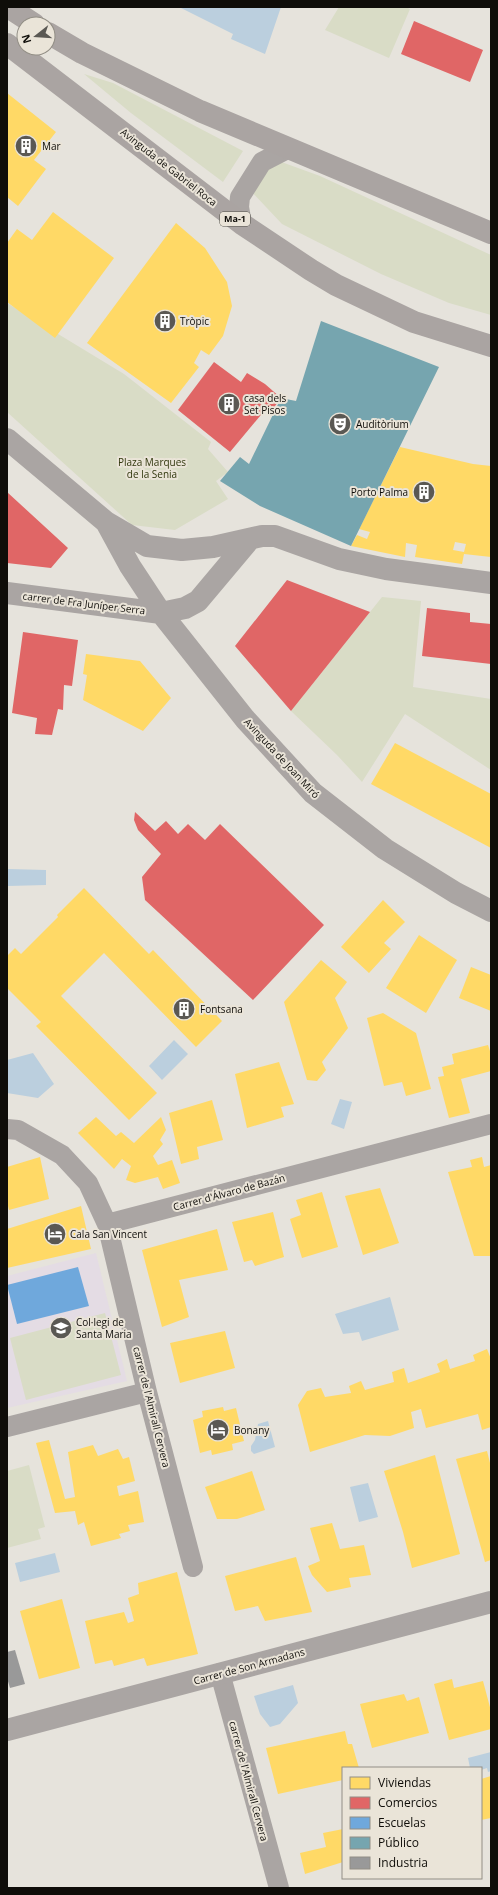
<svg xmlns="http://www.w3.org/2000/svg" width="498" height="1895" font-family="'Open Sans',sans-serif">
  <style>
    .education { fill: #e4dce4 }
    .green { fill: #d9dcc6 }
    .water { fill: #bbcfde }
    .homes { fill: #ffd966; fill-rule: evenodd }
    .shops { fill: #e06666 }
    .schools { fill: #6fa8dc }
    .public { fill: #76a5af }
    .industry { fill: #999 }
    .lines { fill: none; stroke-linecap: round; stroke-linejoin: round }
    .minor { stroke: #aaa5a3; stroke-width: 20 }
    .tertiary { stroke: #aaa5a3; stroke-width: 22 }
    .trunk { stroke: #aaa4a2; stroke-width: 22 }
    .labels { text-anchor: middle; stroke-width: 4; stroke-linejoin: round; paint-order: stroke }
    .shield { fill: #eae4d8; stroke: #514e47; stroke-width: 1 }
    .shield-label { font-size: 9px; font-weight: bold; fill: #0f0d09 }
    .poi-label { font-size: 10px; fill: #0f0d09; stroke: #eae4d8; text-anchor: start }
    .street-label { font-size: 10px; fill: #0f0d09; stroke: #eae4d8 }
    .park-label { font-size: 10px; fill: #31370d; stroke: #eae4d8 }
  </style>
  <rect width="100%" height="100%" fill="#e6e3dc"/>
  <path class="education" d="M 96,1253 L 127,1381 L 7,1408 L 7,1276 Z"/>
  <path class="green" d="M 339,7 L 406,7 L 410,9 L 389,58 L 325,30 Z
    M 84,74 L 113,83 L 243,151 L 223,182 L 131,113 Z
    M 276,160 L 320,176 L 491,255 L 491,315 L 449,303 L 381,274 L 282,224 L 250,190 Z
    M 7,303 L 124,374 L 211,442 L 208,449 L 228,472 L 216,481 L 228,499 L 175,530 L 132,525 L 7,412 Z
    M 382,597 L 421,601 L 413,687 L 491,699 L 491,770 L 405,714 L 362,782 L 337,755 L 291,711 Z
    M 105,1313 L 121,1375 L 26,1400 L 10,1338 Z
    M 29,1465 L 45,1527 L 38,1529 L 41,1539 L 7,1548 L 7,1471 Z"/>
  <path class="water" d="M 179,7 L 281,7 L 265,54 L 231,39 L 233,34 Z
    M 8,869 L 46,870 L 46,885 L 8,886 Z
    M 174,1040 L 188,1054 L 162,1080 L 149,1066 Z
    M 33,1053 L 54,1084 L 38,1098 L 7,1093 L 7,1060 Z
    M 340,1099 L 352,1102 L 344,1129 L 331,1124 Z
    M 390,1297 L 399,1330 L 362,1341 L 359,1332 L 343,1334 L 335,1314 Z
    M 268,1421 L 275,1447 L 254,1454 L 251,1451 L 251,1446 L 255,1440 L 258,1424 Z
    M 368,1483 L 378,1517 L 359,1522 L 350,1487 Z
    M 55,1553 L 60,1572 L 20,1582 L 15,1563 Z
    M 293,1685 L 298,1703 L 280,1724 L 270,1727 L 260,1714 L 254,1696 Z
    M 491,1752 L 491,1771 L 488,1772 L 487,1768 L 481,1770 L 481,1768 L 470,1768 L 468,1758 Z"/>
  <path class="homes" d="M 7,93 L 56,132 L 34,160 L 46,169 L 18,206 L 7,197 Z
    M 53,212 L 114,258 L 55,338 L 7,302 L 7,243 L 17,229 L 32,240 Z
    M 176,223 L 205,248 L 227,282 L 232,306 L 223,336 L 209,355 L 201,350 L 194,363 L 199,367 L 171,403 L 87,343 Z
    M 400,447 L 473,464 L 491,466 L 491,557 L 464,554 L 462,564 L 415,557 L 417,545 L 406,543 L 405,557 L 351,546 L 357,535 L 367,539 L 370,532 L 359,529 ZM 455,542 L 466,544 L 464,552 L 453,550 Z
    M 86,654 L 140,661 L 171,698 L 143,731 L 83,700 L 87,675 L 83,674 Z
    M 395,743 L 491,794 L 491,848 L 371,784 Z
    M 84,888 L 149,954 L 153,950 L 222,1021 L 196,1047 L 104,953 L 61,996 L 157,1093 L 129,1120 L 36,1026 L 41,1022 L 7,988 L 7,956 L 15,948 L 21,954 L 58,917 L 57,915 Z
    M 383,900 L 405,922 L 384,943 L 391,949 L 369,973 L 341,947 Z
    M 419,935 L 457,960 L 426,1013 L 386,988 Z
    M 321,960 L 347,982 L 335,998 L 348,1028 L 322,1062 L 326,1070 L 317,1081 L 307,1080 L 284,1002 Z
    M 471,967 L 491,975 L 491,1011 L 459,998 Z
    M 383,1013 L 416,1033 L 431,1089 L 406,1096 L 402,1082 L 384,1086 L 367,1018 Z
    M 488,1045 L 491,1054 L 491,1071 L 461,1079 L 470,1113 L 449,1118 L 438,1077 L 444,1076 L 442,1067 L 454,1064 L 452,1054 Z
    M 279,1062 L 294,1104 L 281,1107 L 284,1117 L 247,1128 L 235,1074 Z
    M 212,1100 L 223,1140 L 197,1147 L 199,1159 L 181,1164 L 169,1113 Z
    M 96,1117 L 116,1136 L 121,1132 L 134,1143 L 161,1117 L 166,1130 L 160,1140 L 163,1144 L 153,1156 L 158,1165 L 172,1160 L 180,1183 L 163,1189 L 158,1177 L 135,1183 L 126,1180 L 131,1166 L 122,1159 L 114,1169 L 78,1133 Z
    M 40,1157 L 49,1199 L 9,1210 L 7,1202 L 7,1167 Z
    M 482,1157 L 484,1167 L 491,1165 L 491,1256 L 474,1256 L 448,1172 L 472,1167 L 470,1160 Z
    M 380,1188 L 399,1243 L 363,1255 L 345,1196 Z
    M 322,1192 L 338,1247 L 302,1258 L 290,1219 L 301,1215 L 296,1200 Z
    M 81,1206 L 91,1249 L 7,1268 L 7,1229 Z
    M 273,1212 L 284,1257 L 255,1266 L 252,1260 L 244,1262 L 232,1222 Z
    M 217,1229 L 228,1270 L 179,1280 L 189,1317 L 162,1327 L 142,1250 Z
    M 225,1331 L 235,1368 L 180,1383 L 170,1343 Z
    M 487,1349 L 491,1359 L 491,1427 L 482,1430 L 478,1414 L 426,1428 L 421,1409 L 411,1412 L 414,1428 L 390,1436 L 365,1435 L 310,1452 L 298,1405 L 307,1391 L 321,1388 L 325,1397 L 351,1393 L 349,1386 L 361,1381 L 365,1390 L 394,1382 L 392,1372 L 404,1368 L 408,1383 L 440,1372 L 437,1364 L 447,1359 L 450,1369 L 475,1361 L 473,1355 Z
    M 223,1407 L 224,1411 L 236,1408 L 244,1441 L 232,1444 L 233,1450 L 212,1455 L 211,1450 L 200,1453 L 193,1420 L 203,1417 L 202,1411 Z
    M 49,1440 L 65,1499 L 75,1497 L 68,1452 L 93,1445 L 98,1456 L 118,1449 L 123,1459 L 129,1457 L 135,1481 L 117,1486 L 119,1496 L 138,1491 L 144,1522 L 128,1525 L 130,1531 L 119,1534 L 121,1538 L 91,1546 L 84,1522 L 78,1525 L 75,1511 L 55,1513 L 36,1443 Z
    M 487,1451 L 491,1467 L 491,1560 L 485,1562 L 456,1459 Z
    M 435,1455 L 460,1554 L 412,1568 L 403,1532 L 384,1471 Z
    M 252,1471 L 265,1510 L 237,1519 L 217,1519 L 205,1487 Z
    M 332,1523 L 340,1549 L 364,1545 L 371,1575 L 349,1578 L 351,1587 L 327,1592 L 312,1575 L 308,1566 L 320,1561 L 310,1528 Z
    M 296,1557 L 312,1612 L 265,1621 L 258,1606 L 235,1611 L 225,1576 Z
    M 177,1572 L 198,1654 L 147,1666 L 144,1658 L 114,1666 L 112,1660 L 95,1664 L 85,1621 L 124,1612 L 128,1623 L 134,1621 L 128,1598 L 139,1594 L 138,1583 Z
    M 62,1599 L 80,1668 L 39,1679 L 20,1611 Z
    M 452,1679 L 454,1688 L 483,1681 L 491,1711 L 491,1729 L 449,1740 L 434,1684 Z
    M 404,1694 L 407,1701 L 419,1697 L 429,1733 L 372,1748 L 360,1704 Z
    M 345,1731 L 348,1744 L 352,1744 L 359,1768 L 343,1768 L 343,1780 L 278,1794 L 266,1748 Z
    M 491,1776 L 491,1818 L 481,1820 L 481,1779 Z
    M 343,1829 L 343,1862 L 305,1874 L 300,1853 L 326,1847 L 323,1833 Z"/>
  <path class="shops" d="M 414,21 L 483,50 L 470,82 L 401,54 Z
    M 214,362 L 241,382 L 247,373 L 265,384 L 281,398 L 269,414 L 265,410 L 230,452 L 178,410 Z
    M 7,492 L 68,548 L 51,568 L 7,563 Z
    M 287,580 L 370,612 L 291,711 L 235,646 Z
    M 427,608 L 470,613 L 470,622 L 491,624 L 491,664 L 422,656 Z
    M 23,632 L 78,640 L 72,686 L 64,685 L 63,710 L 58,709 L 52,735 L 35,734 L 37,718 L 12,713 Z
    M 135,812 L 155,831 L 166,821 L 178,834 L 188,824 L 205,840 L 220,824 L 324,925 L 253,1000 L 145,900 L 142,877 L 161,854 L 138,830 L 134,820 Z"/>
  <path class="schools" d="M 78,1267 L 89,1306 L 17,1324 L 7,1285 Z"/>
  <path class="public" d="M 321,321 L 439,367 L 351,546 L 260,506 L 220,481 L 240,457 L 249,464 L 281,398 L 296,401 Z"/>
  <path class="industry" d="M 15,1650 L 25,1684 L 10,1688 L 7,1678 L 7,1652 Z"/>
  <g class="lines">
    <path class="minor" d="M 242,224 L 239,207 L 240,197 L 262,162 L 289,148
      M 7,1129 L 18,1130 L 62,1155 L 88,1183 L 107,1224 L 147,1392 L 193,1567
      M 107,1224 L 491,1124
      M 7,1427 L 147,1392
      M 220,1673 L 279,1888"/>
    <path class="tertiary" d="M 7,439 L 106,522 L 130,566 L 161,613 L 245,719 L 313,793 L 385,849 L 456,893 L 491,911
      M 106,522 L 147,546 L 182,550 L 213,547 L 262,536 L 275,536 L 339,559 L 386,569 L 491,583
      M 7,593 L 161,613 L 185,608 L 198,601 L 250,539
      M 7,1730 L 491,1602"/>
    <path class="trunk" d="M 8,7 L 34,24
      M 48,33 L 82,53 L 200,111 L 491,233
      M 7,44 L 242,224 L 311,270 L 336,285 L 414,322 L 491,346"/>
  </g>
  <defs>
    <g id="building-disc" transform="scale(1.15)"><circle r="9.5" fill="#5a5853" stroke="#eae4d8"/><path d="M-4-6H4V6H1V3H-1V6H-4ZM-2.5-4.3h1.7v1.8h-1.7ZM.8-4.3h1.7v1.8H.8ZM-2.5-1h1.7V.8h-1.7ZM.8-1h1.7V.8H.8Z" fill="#fff"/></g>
    <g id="theatre-disc" transform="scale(1.15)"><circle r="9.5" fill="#5a5853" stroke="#eae4d8"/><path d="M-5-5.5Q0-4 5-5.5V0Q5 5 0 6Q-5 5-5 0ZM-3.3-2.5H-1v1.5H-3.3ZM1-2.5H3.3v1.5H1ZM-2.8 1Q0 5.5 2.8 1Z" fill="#fff"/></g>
    <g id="hotel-disc" transform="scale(1.15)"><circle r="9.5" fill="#5a5853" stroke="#eae4d8"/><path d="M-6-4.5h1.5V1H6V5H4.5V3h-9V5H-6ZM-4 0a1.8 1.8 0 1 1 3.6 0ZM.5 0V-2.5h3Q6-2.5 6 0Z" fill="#fff"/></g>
    <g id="school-disc" transform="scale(1.15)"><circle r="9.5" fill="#5a5853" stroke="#eae4d8"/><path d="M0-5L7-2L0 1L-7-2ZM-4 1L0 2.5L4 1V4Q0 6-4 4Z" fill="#fff"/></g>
  </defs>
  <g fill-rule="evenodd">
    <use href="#building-disc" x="26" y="146"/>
    <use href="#building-disc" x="165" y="321"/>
    <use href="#building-disc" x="229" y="404"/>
    <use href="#theatre-disc" x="340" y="424"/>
    <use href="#building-disc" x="424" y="492"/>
    <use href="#building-disc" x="184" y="1009"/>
    <use href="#hotel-disc" x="55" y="1234"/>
    <use href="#school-disc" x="61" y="1328"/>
    <use href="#hotel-disc" x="218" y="1430"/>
  </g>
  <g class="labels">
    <rect class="shield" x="220" y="212" width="30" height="14" rx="3"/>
    <g class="shield-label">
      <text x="235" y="222">Ma-1</text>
    </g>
    <g class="poi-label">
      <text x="42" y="150">Mar</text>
      <text x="180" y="325">Tròpic</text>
      <text x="244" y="402">casa dels<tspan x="244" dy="12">Set Pisos</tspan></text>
      <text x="356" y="428">Auditòrium</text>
      <text x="408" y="496" text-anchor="end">Porto Palma</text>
      <text x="200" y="1013">Fontsana</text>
      <text x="70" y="1238">Cala San Vincent</text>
      <text x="76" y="1326">Col·legi de<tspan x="76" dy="12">Santa Maria</tspan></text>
      <text x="234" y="1434">Bonany</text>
    </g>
    <g class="street-label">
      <text transform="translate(169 167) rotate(38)" y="4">Avinguda de Gabriel Roca</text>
      <text transform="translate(84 603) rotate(7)" y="4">carrer de Fra Juníper Serra</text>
      <text transform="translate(282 758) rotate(47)" y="4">Avinguda de Joan Miró</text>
      <text transform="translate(229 1192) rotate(-15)" y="4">Carrer d'Álvaro de Bazán</text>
      <text transform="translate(152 1407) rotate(76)" y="4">carrer de l'Almirall Cervera</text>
      <text transform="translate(249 1666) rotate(-15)" y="4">Carrer de Son Armadans</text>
      <text transform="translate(249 1781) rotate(75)" y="4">carrer de l'Almirall Cervera</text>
    </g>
    <g class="park-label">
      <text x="152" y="466">Plaza Marques<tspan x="152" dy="12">de la Senia</tspan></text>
    </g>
  </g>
  <rect width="498" height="1895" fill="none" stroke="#0f0d09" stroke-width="16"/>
  <rect x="342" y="1767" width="140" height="112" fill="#eae4d8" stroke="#928e85"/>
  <rect x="350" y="1777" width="20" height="12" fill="#ffd966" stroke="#928e85"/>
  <text x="378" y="1787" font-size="12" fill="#0f0d09">Viviendas</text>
  <rect x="350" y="1797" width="20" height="12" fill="#e06666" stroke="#928e85"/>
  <text x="378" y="1807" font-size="12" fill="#0f0d09">Comercios</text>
  <rect x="350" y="1817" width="20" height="12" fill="#6fa8dc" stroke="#928e85"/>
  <text x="378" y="1827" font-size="12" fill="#0f0d09">Escuelas</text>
  <rect x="350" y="1837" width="20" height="12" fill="#76a5af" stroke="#928e85"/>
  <text x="378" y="1847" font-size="12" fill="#0f0d09">Público</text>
  <rect x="350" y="1857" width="20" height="12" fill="#999999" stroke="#928e85"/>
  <text x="378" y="1867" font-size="12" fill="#0f0d09">Industria</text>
  <g transform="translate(36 36) rotate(253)"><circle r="19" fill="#eae4d8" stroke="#928e85"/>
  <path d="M0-3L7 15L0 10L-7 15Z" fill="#5a5853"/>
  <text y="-6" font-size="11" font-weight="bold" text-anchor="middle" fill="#0f0d09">N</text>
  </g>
</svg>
